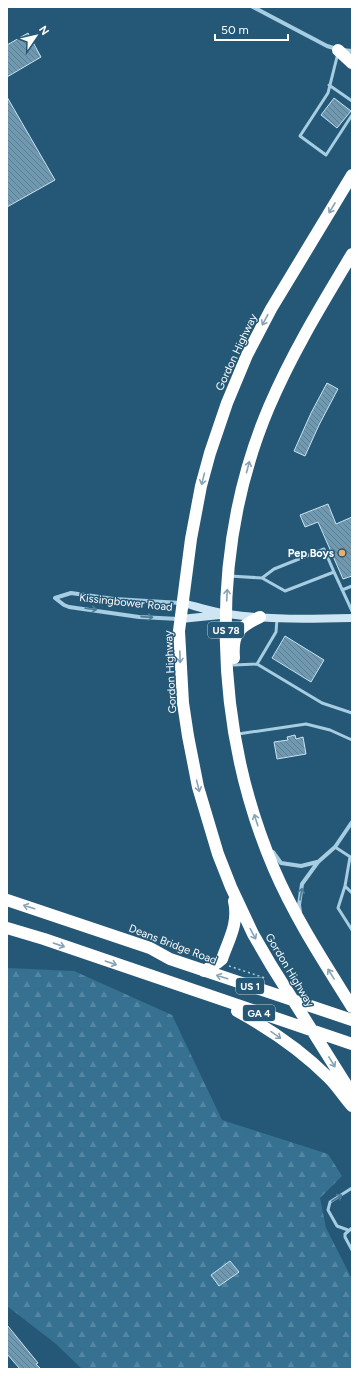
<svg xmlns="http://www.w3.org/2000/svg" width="359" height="1376" font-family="Figtree,sans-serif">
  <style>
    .forest { fill: url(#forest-firs) }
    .building { fill: url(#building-back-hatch); stroke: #c8e3f2 }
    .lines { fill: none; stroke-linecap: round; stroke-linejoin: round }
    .path { stroke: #a6cde2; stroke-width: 1.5; stroke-dasharray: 2 3; stroke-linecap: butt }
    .lane { stroke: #a6cde2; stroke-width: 3 }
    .street { stroke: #a6cde2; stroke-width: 4 }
    .secondary { stroke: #cee5f3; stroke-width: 8 }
    .highway { stroke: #fff; stroke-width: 12 }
    .oneway { stroke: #87a3b4 }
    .oneway2 { stroke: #4c7b96 }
    .poi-dot { fill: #ebad6b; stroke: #255876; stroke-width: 1.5 }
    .labels { text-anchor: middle; stroke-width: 3; stroke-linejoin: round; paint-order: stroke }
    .shield { fill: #255876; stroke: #becdd6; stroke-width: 1 }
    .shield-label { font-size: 10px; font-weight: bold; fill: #fff }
    .street-label { font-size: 11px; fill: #fff; stroke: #255876 }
    .poi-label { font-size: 11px; font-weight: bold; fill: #fff; stroke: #255876; text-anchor: end }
  </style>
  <defs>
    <pattern id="forest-firs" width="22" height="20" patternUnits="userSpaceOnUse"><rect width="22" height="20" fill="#367191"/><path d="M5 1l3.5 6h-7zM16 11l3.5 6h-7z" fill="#5486a2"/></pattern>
    <pattern id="building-back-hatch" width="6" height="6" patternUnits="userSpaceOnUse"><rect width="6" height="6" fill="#6e99b1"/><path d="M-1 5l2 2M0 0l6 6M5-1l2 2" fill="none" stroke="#627e8e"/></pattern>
  </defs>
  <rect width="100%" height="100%" fill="#255876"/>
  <path class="forest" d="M 7,968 L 74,971 L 172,1015 L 222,1120 L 328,1154 L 342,1176 L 320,1198 L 326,1228 L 352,1279 L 352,1369 L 82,1369 L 56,1344 L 7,1306 Z"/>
  <path class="building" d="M 28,33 L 41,57 L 7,77 L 7,45 Z
    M 7,97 L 55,180 L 7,207 Z
    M 334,98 L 351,111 L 337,128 L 321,115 Z
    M 327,383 L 338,389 L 319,425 L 305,456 L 294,451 L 311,413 Z
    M 328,504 L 336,524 L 352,517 L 352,576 L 343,579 L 318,522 L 305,527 L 300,515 Z
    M 285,636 L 324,660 L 311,682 L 272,658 Z
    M 295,735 L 296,739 L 303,737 L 306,754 L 277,759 L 274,742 L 288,740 L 287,737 Z
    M 230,1261 L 239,1272 L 219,1286 L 211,1275 Z
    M 7,1325 L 38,1363 L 36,1364 L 41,1369 L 20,1369 L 7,1354 Z"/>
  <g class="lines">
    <path class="path" d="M 229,966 L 265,978"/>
    <path class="lane" d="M 338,53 L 328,93 L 300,136 L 326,155 L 352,115
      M 329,85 L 352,101
      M 230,576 L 262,578 L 285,591 L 334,572 L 352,611
      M 262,578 L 274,569 L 324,549 L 334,572
      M 342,590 L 352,586
      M 257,664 L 276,632 L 277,619
      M 234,665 L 257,664 L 322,703 L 352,713
      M 238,734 L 306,724 L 330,730 L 352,740
      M 335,847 L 352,858
      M 350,857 L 345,886 L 338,908 L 352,930
      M 345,886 L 352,893
      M 352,1228 L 345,1234 L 345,1237 L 352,1250
      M 348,1230 L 337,1226 L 328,1210 L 330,1202 L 352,1188"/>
    <path class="street" d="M 253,7 L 327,46 L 337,49
      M 343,50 L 352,51
      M 55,598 L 64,605 L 69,607 L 139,617 L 179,619
      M 55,598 L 71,593 L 114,599 L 181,603
      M 273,852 L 281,863 L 301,866 L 317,862
      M 300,912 L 299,905 L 302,884 L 318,862 L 335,847 L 352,822"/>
    <path class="secondary" d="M 183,603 C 198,607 213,612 228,614 C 268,620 312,619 352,618
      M 181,619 L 220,615"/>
    <path class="highway" d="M 338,50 L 352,63
      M 352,175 L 271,309 L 247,355 L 227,403 L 210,453 L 201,486 L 191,539 L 179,631 L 183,703 L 188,736 L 198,787 L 218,854 L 231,887 L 253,934 L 271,965 L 352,1094
      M 352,254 C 322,304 292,353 269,407 C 208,551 213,726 274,869 C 295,918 324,962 352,1007
      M 234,658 C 232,633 239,627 260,617
      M 7,900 L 150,948 L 170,959 L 352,1020
      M 7,928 L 44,939 L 352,1044
      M 204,971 L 217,963 L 222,959 C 229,939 239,923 234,901
      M 237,1011 C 270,1029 302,1051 329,1078 C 337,1086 344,1097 352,1106"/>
  </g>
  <defs><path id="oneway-shaft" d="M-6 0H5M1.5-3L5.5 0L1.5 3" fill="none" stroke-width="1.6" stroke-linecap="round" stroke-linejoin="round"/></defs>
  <g class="oneway">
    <use href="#oneway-shaft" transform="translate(332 208) rotate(121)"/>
    <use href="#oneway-shaft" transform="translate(265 320) rotate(118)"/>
    <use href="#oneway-shaft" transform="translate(248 467) rotate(-75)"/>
    <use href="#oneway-shaft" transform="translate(203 479) rotate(104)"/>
    <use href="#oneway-shaft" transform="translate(227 595) rotate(-87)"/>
    <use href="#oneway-shaft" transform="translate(180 657) rotate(88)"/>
    <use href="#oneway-shaft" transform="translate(198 786) rotate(76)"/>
    <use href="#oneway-shaft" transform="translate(256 820) rotate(-108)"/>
    <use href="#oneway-shaft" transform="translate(29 907) rotate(-162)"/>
    <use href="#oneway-shaft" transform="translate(253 934) rotate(62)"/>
    <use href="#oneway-shaft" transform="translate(59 945) rotate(19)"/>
    <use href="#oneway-shaft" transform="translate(111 963) rotate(19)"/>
    <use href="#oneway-shaft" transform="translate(331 974) rotate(-122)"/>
    <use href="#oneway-shaft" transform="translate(222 977) rotate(-162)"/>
    <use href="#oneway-shaft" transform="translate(276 1035) rotate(35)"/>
    <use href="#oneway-shaft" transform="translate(332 1062) rotate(58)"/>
  </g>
  <g class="oneway2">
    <use href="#oneway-shaft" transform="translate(91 609) rotate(7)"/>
    <use href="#oneway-shaft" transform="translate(147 617) rotate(4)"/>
    <use href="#oneway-shaft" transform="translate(301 894) rotate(-80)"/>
    <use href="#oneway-shaft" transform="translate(337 1198) rotate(-33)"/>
  </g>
  <circle class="poi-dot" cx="342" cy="553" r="4"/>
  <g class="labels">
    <g class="shield">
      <rect x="208" y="622" width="36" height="16" rx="3"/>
      <rect x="236" y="978" width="28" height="16" rx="3"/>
      <rect x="243" y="1005" width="32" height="16" rx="3"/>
    </g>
    <g class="shield-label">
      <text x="226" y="634">US 78</text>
      <text x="250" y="990">US 1</text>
      <text x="259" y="1017">GA 4</text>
    </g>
    <g class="street-label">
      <text transform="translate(236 352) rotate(-65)" y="4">Gordon Highway</text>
      <text transform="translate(126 602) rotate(6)" y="4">Kissingbower Road</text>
      <text transform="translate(170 672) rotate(-93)" y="4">Gordon Highway</text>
      <text transform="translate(173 944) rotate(21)" y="4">Deans Bridge Road</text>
      <text transform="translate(290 970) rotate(59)" y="4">Gordon Highway</text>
    </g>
    <g class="poi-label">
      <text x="334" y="557">Pep Boys</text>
    </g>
  </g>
  <rect width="359" height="1376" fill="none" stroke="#ffffff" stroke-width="16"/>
  <g transform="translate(36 36) rotate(56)" stroke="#255876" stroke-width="3" paint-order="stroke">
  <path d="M0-3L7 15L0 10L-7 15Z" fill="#ffffff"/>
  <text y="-6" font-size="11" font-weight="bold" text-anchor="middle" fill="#ffffff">N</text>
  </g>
  <path d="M215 34v6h73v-6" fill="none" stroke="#ffffff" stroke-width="2"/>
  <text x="221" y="34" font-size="12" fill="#ffffff" stroke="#255876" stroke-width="3" paint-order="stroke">50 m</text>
</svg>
